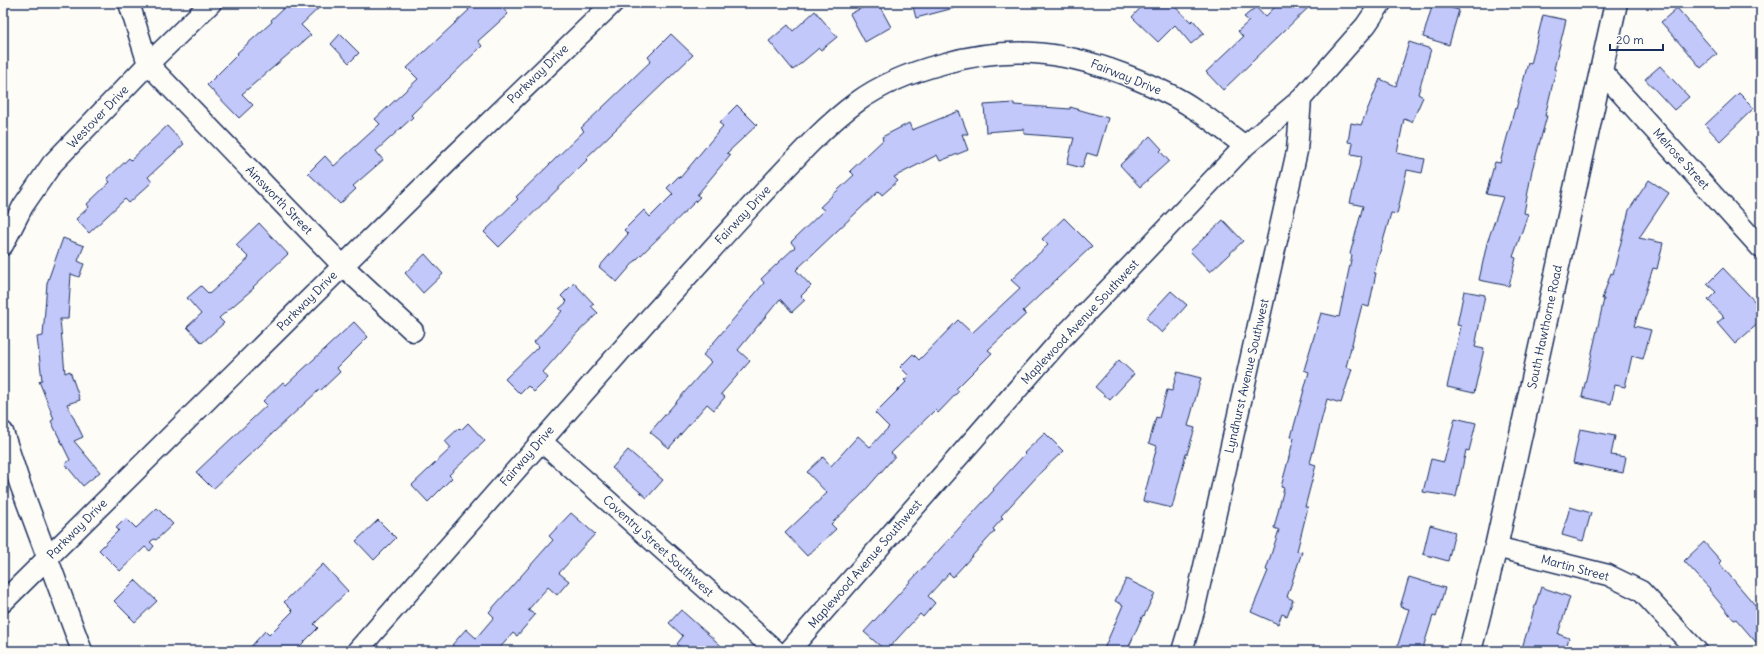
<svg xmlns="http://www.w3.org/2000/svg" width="1764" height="654" font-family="Delius,sans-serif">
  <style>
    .building { fill: #c2c8fa; stroke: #1b2f5e }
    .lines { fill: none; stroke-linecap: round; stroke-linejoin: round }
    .minor-casing { stroke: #1b2f5e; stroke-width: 23 }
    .secondary-casing { stroke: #1b2f5e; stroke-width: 25 }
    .minor { stroke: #fdfcf7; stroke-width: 20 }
    .secondary { stroke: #fdfcf7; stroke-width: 22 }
    .labels { text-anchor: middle; stroke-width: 3; stroke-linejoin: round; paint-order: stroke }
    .street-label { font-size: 12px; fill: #1b2f5e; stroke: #fdfcf7 }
  </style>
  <rect width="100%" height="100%" fill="#fdfcf7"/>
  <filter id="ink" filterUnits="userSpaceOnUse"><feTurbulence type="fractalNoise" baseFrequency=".025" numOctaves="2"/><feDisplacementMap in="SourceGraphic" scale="8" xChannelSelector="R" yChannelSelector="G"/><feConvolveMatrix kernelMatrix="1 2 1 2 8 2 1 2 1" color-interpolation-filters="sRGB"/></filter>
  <g filter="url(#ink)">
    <path class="building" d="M 289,3 L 324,3 L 301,25 L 311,35 L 242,94 L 253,105 L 239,118 L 207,85 L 238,54 L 237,53 L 272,22 L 271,20 Z
      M 463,3 L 498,3 L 508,14 L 478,41 L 482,46 L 411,115 L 413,117 L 376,151 L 383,160 L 353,186 L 356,189 L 340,204 L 308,173 L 325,156 L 334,166 L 380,124 L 375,119 L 418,79 L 407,68 L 469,10 Z
      M 871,3 L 878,3 L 891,27 L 865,42 L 850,14 Z
      M 912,3 L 953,3 L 954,8 L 916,18 Z
      M 1145,3 L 1171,3 L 1191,22 L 1193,20 L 1204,33 L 1191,44 L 1175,25 L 1158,42 L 1132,17 Z
      M 1279,3 L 1313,3 L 1223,90 L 1206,72 L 1243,37 L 1238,31 L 1249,21 L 1244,17 L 1256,7 L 1265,17 Z
      M 1433,3 L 1459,10 L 1449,45 L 1423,37 Z
      M 1677,8 L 1717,54 L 1701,68 L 1661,22 Z
      M 815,11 L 837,37 L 821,50 L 819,48 L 793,70 L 769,41 L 788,25 L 793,31 Z
      M 1543,15 L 1566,20 L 1554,69 L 1556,70 L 1545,116 L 1547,116 L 1532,170 L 1524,213 L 1528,214 L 1513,257 L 1516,258 L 1509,286 L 1479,280 L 1487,243 L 1503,197 L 1486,194 L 1495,162 L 1500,163 L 1515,108 L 1516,109 L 1528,63 L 1531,64 Z
      M 340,34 L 359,53 L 349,63 L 331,44 Z
      M 671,34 L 693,55 L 586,158 L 588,159 L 499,247 L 484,232 L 518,199 L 516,197 L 584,131 L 581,128 L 651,61 L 648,57 Z
      M 1409,42 L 1431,49 L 1418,94 L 1423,97 L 1412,122 L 1404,119 L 1397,153 L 1425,159 L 1422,173 L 1407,170 L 1397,214 L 1391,213 L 1374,273 L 1376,273 L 1369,307 L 1362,305 L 1346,367 L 1352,369 L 1341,403 L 1327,399 L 1310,463 L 1316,465 L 1305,507 L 1308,507 L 1297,551 L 1302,552 L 1287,597 L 1293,600 L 1287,616 L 1282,614 L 1278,624 L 1251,612 L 1268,571 L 1266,570 L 1279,530 L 1274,528 L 1284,488 L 1281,487 L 1294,438 L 1291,437 L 1309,372 L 1304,370 L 1321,313 L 1339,317 L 1352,255 L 1350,254 L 1363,206 L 1350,203 L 1362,156 L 1351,154 L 1353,143 L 1348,142 L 1351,123 L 1361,125 L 1380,79 L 1396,86 Z
      M 1660,66 L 1689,97 L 1674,110 L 1645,79 Z
      M 1739,93 L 1754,108 L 1720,141 L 1705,125 Z
      M 1014,103 L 1014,105 L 1070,109 L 1070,107 L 1108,118 L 1097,156 L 1087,153 L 1082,168 L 1067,164 L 1074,138 L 1024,134 L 1024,129 L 986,132 L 984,105 Z
      M 737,105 L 757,125 L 727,153 L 730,155 L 697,195 L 700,197 L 636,260 L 617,282 L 599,267 L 628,234 L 624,230 L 644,210 L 650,217 L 673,194 L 667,188 L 679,176 L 680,178 L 723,126 L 719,123 Z
      M 959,111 L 968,134 L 962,134 L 968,150 L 940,161 L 937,155 L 894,177 L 898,181 L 882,195 L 879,191 L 796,270 L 811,286 L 801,296 L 805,300 L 792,312 L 780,299 L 738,350 L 750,361 L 721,394 L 725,397 L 714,410 L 707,404 L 669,448 L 650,432 L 711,362 L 703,355 L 764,283 L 761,279 L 795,247 L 791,242 L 824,210 L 820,207 L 854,175 L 850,171 L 883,140 L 882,137 L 909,123 L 912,130 Z
      M 167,126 L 184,144 L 148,177 L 152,182 L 129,203 L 125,199 L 89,233 L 76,219 L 89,207 L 87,204 L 110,182 L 107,179 L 129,158 L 131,160 Z
      M 1150,136 L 1162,149 L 1160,151 L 1169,161 L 1140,187 L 1120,165 Z
      M 1649,180 L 1669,193 L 1639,238 L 1663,243 L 1657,269 L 1653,268 L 1634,326 L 1651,330 L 1643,359 L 1632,356 L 1625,387 L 1615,385 L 1611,404 L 1582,397 L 1604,299 L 1602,299 L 1611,273 L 1613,274 L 1629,210 Z
      M 1064,218 L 1092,246 L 1023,311 L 1026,314 L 988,350 L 992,353 L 956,389 L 959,391 L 938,413 L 935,410 L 891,453 L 895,456 L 861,495 L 831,524 L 836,529 L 807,556 L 785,533 L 827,493 L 807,472 L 823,457 L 831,466 L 858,436 L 870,447 L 889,427 L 875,413 L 906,382 L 904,380 L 909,376 L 900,367 L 913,354 L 919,360 L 958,320 L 972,333 L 1020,288 L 1011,280 L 1048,245 L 1042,239 Z
      M 1223,220 L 1243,241 L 1210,272 L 1190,251 Z
      M 259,223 L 288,254 L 253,287 L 254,288 L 219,318 L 224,323 L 202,343 L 187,327 L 201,314 L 187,298 L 201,286 L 209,294 L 249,258 L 236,245 Z
      M 63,238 L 84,246 L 78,261 L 84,264 L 79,277 L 71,274 L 68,319 L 60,319 L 65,373 L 70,371 L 80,400 L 67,404 L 83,437 L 74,441 L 100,472 L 83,486 L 65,464 L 70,460 L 51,421 L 54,419 L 39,381 L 42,380 L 37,337 L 43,336 L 47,283 Z
      M 425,254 L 443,274 L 423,293 L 405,273 Z
      M 1723,268 L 1761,308 L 1761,321 L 1735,344 L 1717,323 L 1724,317 L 1708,300 L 1716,292 L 1707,284 Z
      M 574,283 L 594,304 L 591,306 L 598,313 L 577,333 L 543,372 L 548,378 L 534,392 L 528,386 L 520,394 L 505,379 L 539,346 L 534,342 L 562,311 L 559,309 L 567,302 L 561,296 Z
      M 1171,291 L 1187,305 L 1162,333 L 1146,318 Z
      M 1464,291 L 1485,295 L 1475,347 L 1484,349 L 1474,393 L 1447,387 L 1461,326 L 1457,325 Z
      M 354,322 L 368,337 L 337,368 L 340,372 L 320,391 L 319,390 L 213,489 L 196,472 L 267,405 L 263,401 L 283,382 L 286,385 Z
      M 1119,360 L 1134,374 L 1110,400 L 1095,387 Z
      M 1177,372 L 1201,378 L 1188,426 L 1195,428 L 1187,454 L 1186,454 L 1172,508 L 1143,501 L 1157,446 L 1149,443 L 1156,417 L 1159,418 L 1167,390 L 1172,391 Z
      M 1455,418 L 1476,423 L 1469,451 L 1466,450 L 1456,497 L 1423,492 L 1431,459 L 1444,462 Z
      M 468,423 L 485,441 L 449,475 L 452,478 L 428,502 L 412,485 L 451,448 L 445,441 L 459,428 L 461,430 Z
      M 1580,429 L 1615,436 L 1611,455 L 1626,457 L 1623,473 L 1573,463 Z
      M 1045,433 L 1063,451 L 1042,471 L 1001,516 L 1003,518 L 993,529 L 995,531 L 953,577 L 949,573 L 928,596 L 935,603 L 923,617 L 920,614 L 886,651 L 864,632 L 994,490 L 993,489 L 1025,454 L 1024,453 Z
      M 628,450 L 663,480 L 647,498 L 612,468 Z
      M 1570,507 L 1591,513 L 1583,541 L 1562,535 Z
      M 157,508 L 173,524 L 156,540 L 154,539 L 150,542 L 154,546 L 150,551 L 145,547 L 120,571 L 99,550 L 119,530 L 116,528 L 126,518 L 136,528 Z
      M 571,513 L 595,534 L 559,573 L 569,581 L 557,595 L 548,587 L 528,610 L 535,615 L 517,636 L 513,633 L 497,651 L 460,651 L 452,645 L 466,629 L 476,638 L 494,617 L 489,612 L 553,540 L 549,536 Z
      M 378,520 L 396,538 L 374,560 L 356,541 Z
      M 1430,525 L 1455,532 L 1448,561 L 1423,554 Z
      M 1704,542 L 1721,561 L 1719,563 L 1761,612 L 1761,648 L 1736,619 L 1734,620 L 1709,590 L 1710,589 L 1684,561 Z
      M 323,564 L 348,591 L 314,624 L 318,628 L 295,651 L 247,651 L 265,631 L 269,635 L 293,611 L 284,602 Z
      M 1409,577 L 1445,588 L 1436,617 L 1433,616 L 1422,651 L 1396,651 L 1409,609 L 1400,607 Z
      M 1126,579 L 1155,593 L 1144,616 L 1143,615 L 1127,651 L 1103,651 L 1123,605 L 1115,601 Z
      M 135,580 L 157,601 L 135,622 L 114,601 Z
      M 1541,587 L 1570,597 L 1558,634 L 1569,638 L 1565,651 L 1521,651 Z
      M 681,610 L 727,651 L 685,651 L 677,644 L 683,636 L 669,623 Z"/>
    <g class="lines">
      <g class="minor-casing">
        <path id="minor" d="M 129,3 L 148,64 L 343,266 L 413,331
          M 1601,71 L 1761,248
          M 3,245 L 23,206 L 52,164 L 148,64 L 211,3
          M 3,432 L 20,484 L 82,651
          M 541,441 L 776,651
          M 1496,547 L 1608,575 L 1641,591 L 1697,651
          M 3,602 L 450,160 L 613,3
          M 357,651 C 453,541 549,431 647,321 C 686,278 725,234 765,191 C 794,160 823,127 857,102 C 883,83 912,72 942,64 C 1013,44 1068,51 1136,79 C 1155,87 1176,96 1193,108 C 1211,119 1228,134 1245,146
          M 789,651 L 1063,337 L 1245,146 L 1301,99 L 1366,25 L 1381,3
          M 1182,651 L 1194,611 L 1297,151 L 1301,99"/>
      </g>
      <g class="secondary-casing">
        <path id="secondary" d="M 1470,651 L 1496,547 L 1616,3"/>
      </g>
      <use href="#minor" class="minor"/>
      <use href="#secondary" class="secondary"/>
    </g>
  </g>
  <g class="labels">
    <g class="street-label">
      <text transform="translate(538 74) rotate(-44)" y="4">Parkway Drive</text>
      <text transform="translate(1126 77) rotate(22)" y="4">Fairway Drive</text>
      <text transform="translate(98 117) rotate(-46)" y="4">Westover Drive</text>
      <text transform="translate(1681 159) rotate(48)" y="4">Melrose Street</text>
      <text transform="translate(279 200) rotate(46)" y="4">Ainsworth Street</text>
      <text transform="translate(743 215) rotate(-47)" y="4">Fairway Drive</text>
      <text transform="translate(307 301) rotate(-45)" y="4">Parkway Drive</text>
      <text transform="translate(1080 322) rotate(-47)" y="4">Maplewood Avenue Southwest</text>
      <text transform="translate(1545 327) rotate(-78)" y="4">South Hawthorne Road</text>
      <text transform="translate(1247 376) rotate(-77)" y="4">Lyndhurst Avenue Southwest</text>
      <text transform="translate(527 456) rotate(-49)" y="4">Fairway Drive</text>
      <text transform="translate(77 529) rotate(-45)" y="4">Parkway Drive</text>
      <text transform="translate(658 546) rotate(42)" y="4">Coventry Street Southwest</text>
      <text transform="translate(865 564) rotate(-49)" y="4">Maplewood Avenue Southwest</text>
      <text transform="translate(1575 568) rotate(15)" y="4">Martin Street</text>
    </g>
  </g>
  <rect width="1764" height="654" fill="none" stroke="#fdfcf7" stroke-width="16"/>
  <rect x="8" y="8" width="1748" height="638" fill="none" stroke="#1b2f5e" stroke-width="1.5" filter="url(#ink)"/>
  <path d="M1610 44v6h53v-6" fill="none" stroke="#1b2f5e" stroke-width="2"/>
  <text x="1616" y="44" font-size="12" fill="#1b2f5e" stroke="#fdfcf7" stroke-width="3" paint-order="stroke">20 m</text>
</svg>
